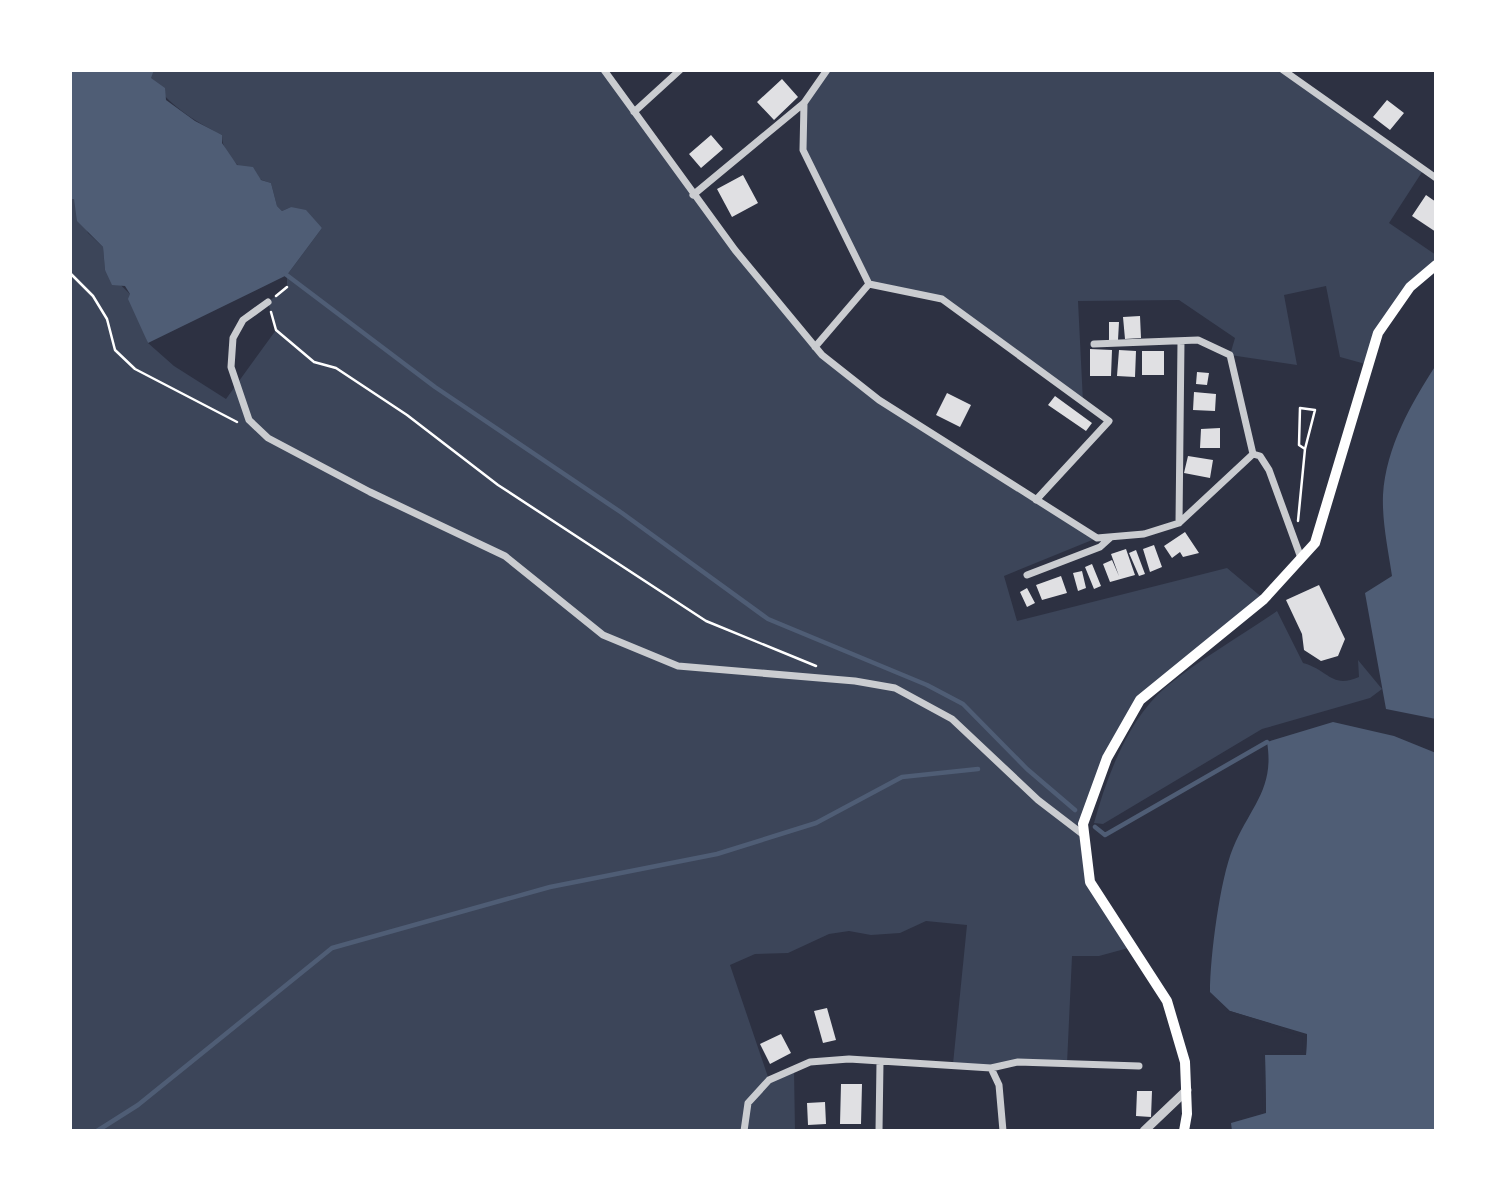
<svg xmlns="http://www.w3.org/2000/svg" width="1506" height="1201" font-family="Roboto,sans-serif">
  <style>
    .green { fill: #3c4559 }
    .water { fill: #4f5d75 }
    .pier { fill: #2d3142 }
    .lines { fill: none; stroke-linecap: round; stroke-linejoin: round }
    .stream { stroke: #4f5d75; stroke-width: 4.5 }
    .building { fill: #e0e0e3 }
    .path { stroke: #fff; stroke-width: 2.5 }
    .minor { stroke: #caccd0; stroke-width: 7 }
    .tertiary { stroke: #caccd0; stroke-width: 9 }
    .secondary { stroke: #fff; stroke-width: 10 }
  </style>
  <rect width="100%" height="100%" fill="#2d3142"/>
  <path class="green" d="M 154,70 L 604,70 L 693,195 L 822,355 L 879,400 L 1097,538 L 1004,576 L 1017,621 L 1227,568 L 1264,599 L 1140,700 L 1107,758 L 1083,824 L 1090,882 L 1132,947 L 1099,956 L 1072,956 L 1067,1064 C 1028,1062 991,1068 953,1064 L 967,925 L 926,921 L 900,933 L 871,935 L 849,931 L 829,934 L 788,953 L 755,954 L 730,965 L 769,1080 L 794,1069 L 795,1131 L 70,1131 L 70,199 L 74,199 L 88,233 L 103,247 L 105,270 L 130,294 L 148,343 L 174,366 L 226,399 L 276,330 L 268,302 L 287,287 L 287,275 L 322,228 L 291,207 L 282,211 L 277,206 L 271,183 C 251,178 221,158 222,135 C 192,120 169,105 150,78 Z
    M 827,70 L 1283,70 L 1424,169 L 1389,223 L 1436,255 L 1436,265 C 1402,294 1382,322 1369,365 L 1340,357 L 1326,286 L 1284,295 L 1297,365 L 1230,355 L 1235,338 L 1179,300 L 1078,301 L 1083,402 L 942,299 L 869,284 L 803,150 L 804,103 Z
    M 1277,611 L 1303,663 C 1329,670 1331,689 1359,677 L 1358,660 L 1382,689 L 1370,698 L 1262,729 L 1103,824 L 1094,823 C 1107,776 1128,719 1166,687 C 1200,659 1241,636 1277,611 Z"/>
  <path class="water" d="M 70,70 L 154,70 L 151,78 L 165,88 L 166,100 L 195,121 L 222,135 L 222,143 L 237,165 L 253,167 L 261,180 L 271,183 L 277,206 L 282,211 L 291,207 L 306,210 L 322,228 L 287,275 L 148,343 L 128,299 L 130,294 L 125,286 L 112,285 L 105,270 L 103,247 L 77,221 L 74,199 L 70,199 Z
    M 1436,365 L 1436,719 L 1386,709 L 1365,593 L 1392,576 C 1388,549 1382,522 1383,495 C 1386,447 1411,404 1436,365 Z
    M 1333,722 L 1394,736 L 1436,753 L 1436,1131 L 1232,1131 L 1231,1123 L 1266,1113 L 1265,1055 L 1306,1055 L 1307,1035 L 1230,1011 L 1210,992 C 1210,957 1220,879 1233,848 C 1250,807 1275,789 1267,742 Z"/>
  <path class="pier" d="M 1230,1011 L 1307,1034 L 1306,1055 L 1265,1055 L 1266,1113 L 1258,1112 L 1263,1110 L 1262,1054 L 1302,1052 L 1303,1037 L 1226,1012 Z"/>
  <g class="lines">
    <path class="stream" d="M 284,273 L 435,387 L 622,513 L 768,619 L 927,685 L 963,704 L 1027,769 L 1075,810
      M 1095,827 L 1105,835 L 1267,742
      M 97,1131 L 138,1105 L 332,948 L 550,887 L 717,854 L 816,823 L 902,777 L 978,769"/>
  </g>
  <path class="building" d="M 782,79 L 798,97 L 774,120 L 757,102 Z
    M 1387,100 L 1404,113 L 1390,130 L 1373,117 Z
    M 711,135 L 723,149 L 701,168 L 689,154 Z
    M 743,175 L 758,203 L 732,217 L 717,189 Z
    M 1426,195 L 1436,202 L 1436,232 L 1412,216 Z
    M 1140,316 L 1141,338 L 1125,339 L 1123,317 Z
    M 1109,322 L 1119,322 L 1118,340 L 1109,340 Z
    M 1090,349 L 1112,350 L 1111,376 L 1090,376 Z
    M 1119,350 L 1136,351 L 1135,377 L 1117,376 Z
    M 1142,351 L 1164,351 L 1164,375 L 1142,375 Z
    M 1197,372 L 1209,373 L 1207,385 L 1196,384 Z
    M 1194,392 L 1216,394 L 1215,411 L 1193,410 Z
    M 947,393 L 971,405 L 960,427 L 936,415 Z
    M 1055,396 L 1092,423 L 1086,431 L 1048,405 Z
    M 1220,428 L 1220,448 L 1200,448 L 1201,429 Z
    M 1188,456 L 1213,460 L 1210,478 L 1184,473 Z
    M 1185,532 L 1199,553 L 1183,557 L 1180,552 L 1172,558 L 1164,546 Z
    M 1154,545 L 1162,567 L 1150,572 L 1143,549 Z
    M 1126,549 L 1135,575 L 1110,582 L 1103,564 L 1112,560 L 1119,576 L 1111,554 Z
    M 1136,550 L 1145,574 L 1139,576 L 1129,553 Z
    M 1092,564 L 1101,586 L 1094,589 L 1085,567 Z
    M 1082,571 L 1086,588 L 1078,591 L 1073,573 Z
    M 1061,576 L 1067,593 L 1042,600 L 1036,585 Z
    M 1319,585 L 1345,639 L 1338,656 L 1321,661 L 1304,650 L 1302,634 L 1286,600 Z
    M 1027,588 L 1035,603 L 1027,607 L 1020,592 Z
    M 827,1008 L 836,1040 L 823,1043 L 814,1011 Z
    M 781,1034 L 791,1053 L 770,1064 L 760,1044 Z
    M 841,1084 L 862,1084 L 861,1124 L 840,1124 Z
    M 1137,1091 L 1152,1091 L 1151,1117 L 1136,1116 Z
    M 825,1102 L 826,1124 L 808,1125 L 807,1103 Z"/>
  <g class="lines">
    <path class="path" d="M 70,273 L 93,296 L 107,319 L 115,350 L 135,369 L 237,422
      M 276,296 L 287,287
      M 271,312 L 276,330 L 314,362 L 336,368 L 407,415 L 498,485 L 706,621 L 816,666
      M 1298,521 L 1305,449 L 1299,445 L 1300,408 L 1315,410 L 1305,449"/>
    <path class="minor" d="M 604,70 L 735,250 L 822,355 L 879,400 L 1097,538 L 1144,534 L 1179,523 L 1253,454
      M 1283,70 L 1436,178
      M 804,103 L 803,150 L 869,284
      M 634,112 L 680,70
      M 693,195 L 804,103 L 827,70
      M 869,284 L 942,299 L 1109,421 L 1036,500
      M 268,302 L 243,320 L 233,338 L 231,367 L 249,420 L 268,438 L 370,492 L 505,556 L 603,635 L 678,666 L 855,681 L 895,688 L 952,719 L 1038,800 L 1085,836
      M 1094,344 L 1198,340 L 1230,355 L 1253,454 L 1260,456 L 1269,470 L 1301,558
      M 815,347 L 869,284
      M 1179,523 L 1181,341
      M 1027,575 L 1100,547 L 1110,538
      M 991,1068 L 1018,1062 L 1139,1066
      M 744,1131 L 748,1103 L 769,1080 L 810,1062 L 849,1059 L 991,1068 L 999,1085 L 1003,1131
      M 879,1131 L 880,1062"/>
    <path class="tertiary" d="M 1144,1131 L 1187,1090"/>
    <path class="secondary" d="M 1184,1131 L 1187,1114 L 1185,1062 L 1167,1001 L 1090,882 L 1083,824 L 1107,758 L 1140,700 L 1264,599 L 1315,543 L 1378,333 L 1410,287 L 1436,265"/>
  </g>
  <rect width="1506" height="1201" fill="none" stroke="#ffffff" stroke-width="144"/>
</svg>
